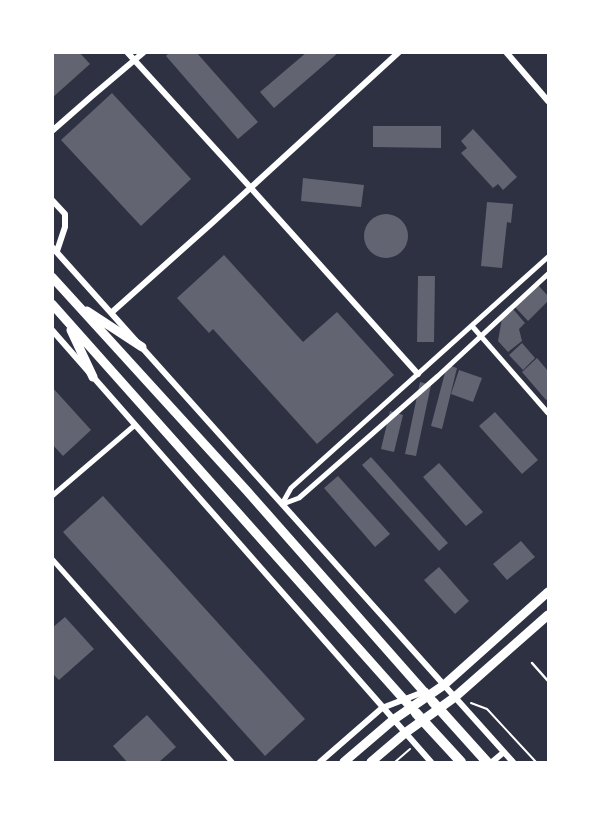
<svg xmlns="http://www.w3.org/2000/svg" width="601" height="815" font-family="Raleway,sans-serif">
  <style>
    .building { fill: #626471 }
    .lines { fill: none; stroke-linecap: round; stroke-linejoin: round }
    .path { stroke: #fff; stroke-width: 2 }
    .service { stroke: #fff; stroke-width: 2.5 }
    .minor { stroke: #fff; stroke-width: 5 }
    .tertiary { stroke: #fff; stroke-width: 6 }
    .primary { stroke: #fff; stroke-width: 9 }
    .trunk { stroke: #fff; stroke-width: 9 }
    .motorway { stroke: #fff; stroke-width: 10 }
  </style>
  <rect width="100%" height="100%" fill="#2d3142"/>
  <path class="building" d="M 52,52 L 79,52 L 90,64 L 52,98 Z
    M 170,52 L 196,52 L 258,122 L 238,139 L 166,56 Z
    M 307,52 L 339,52 L 274,108 L 260,92 Z
    M 112,93 L 191,179 L 141,226 L 61,140 Z
    M 373,126 L 441,126 L 441,148 L 373,147 Z
    M 473,129 L 517,177 L 503,190 L 498,184 L 493,188 L 461,153 L 467,148 L 461,141 Z
    M 303,178 L 364,185 L 361,207 L 301,201 Z
    M 487,202 L 513,204 L 511,223 L 507,222 L 502,268 L 481,266 Z
    M364 236a22 22 0 1 1 44 0a22 22 0 1 1-44 0Z
    M 224,255 L 303,342 L 337,312 L 394,375 L 317,444 L 213,329 L 209,333 L 177,298 Z
    M 418,276 L 435,276 L 434,342 L 417,342 Z
    M 538,285 L 548,296 L 548,301 L 528,321 L 515,307 Z
    M 513,309 L 525,323 L 519,329 L 522,341 L 508,352 L 498,341 L 502,318 Z
    M 522,343 L 535,358 L 523,370 L 509,355 Z
    M 537,358 L 548,371 L 548,398 L 546,400 L 522,372 Z
    M 447,365 L 457,368 L 442,429 L 431,426 Z
    M 459,370 L 482,378 L 473,402 L 451,394 Z
    M 420,382 L 431,385 L 416,456 L 405,454 Z
    M 52,387 L 91,430 L 63,456 L 52,444 Z
    M 390,411 L 403,415 L 394,452 L 381,449 Z
    M 495,412 L 538,460 L 522,474 L 479,426 Z
    M 371,457 L 448,543 L 439,551 L 362,465 Z
    M 439,463 L 483,512 L 466,526 L 423,477 Z
    M 338,476 L 390,534 L 375,547 L 324,488 Z
    M 103,496 L 305,719 L 265,756 L 63,532 Z
    M 521,541 L 535,557 L 507,580 L 493,564 Z
    M 439,567 L 469,601 L 455,614 L 424,580 Z
    M 65,617 L 94,649 L 59,680 L 52,673 L 52,628 Z
    M 147,715 L 176,747 L 159,762 L 127,762 L 113,746 Z"/>
  <g class="lines">
    <path class="path" d="M 471,703 L 487,709 L 536,762
      M 395,762 L 410,749"/>
    <path class="service" d="M 532,663 L 548,681"/>
    <path class="minor" d="M 472,326 L 548,413
      M 52,496 L 135,425
      M 282,504 L 291,488 L 548,257
      M 283,504 L 299,498 L 438,376 L 548,274
      M 52,559 L 232,762"/>
    <path class="tertiary" d="M 127,52 L 250,187 L 418,374
      M 506,52 L 548,101
      M 52,131 L 92,96 L 144,52
      M 52,200 L 65,214 L 65,227 L 57,251
      M 52,247 L 513,762
      M 111,313 L 212,223 L 399,52
      M 52,330 L 431,762
      M 320,762 L 382,708 L 426,691
      M 492,762 L 504,752"/>
    <path class="primary" d="M 344,762 L 393,720 L 444,685 L 548,592
      M 371,762 L 405,733 L 455,697 L 548,615"/>
    <path class="trunk" d="M 52,277 L 247,491 L 433,702
      M 52,304 L 416,713
      M 87,311 L 142,347
      M 71,330 L 93,377"/>
    <path class="motorway" d="M 433,702 L 487,762
      M 416,713 L 461,762"/>
  </g>
  <rect width="601" height="815" fill="none" stroke="#ffffff" stroke-width="108"/>
</svg>
